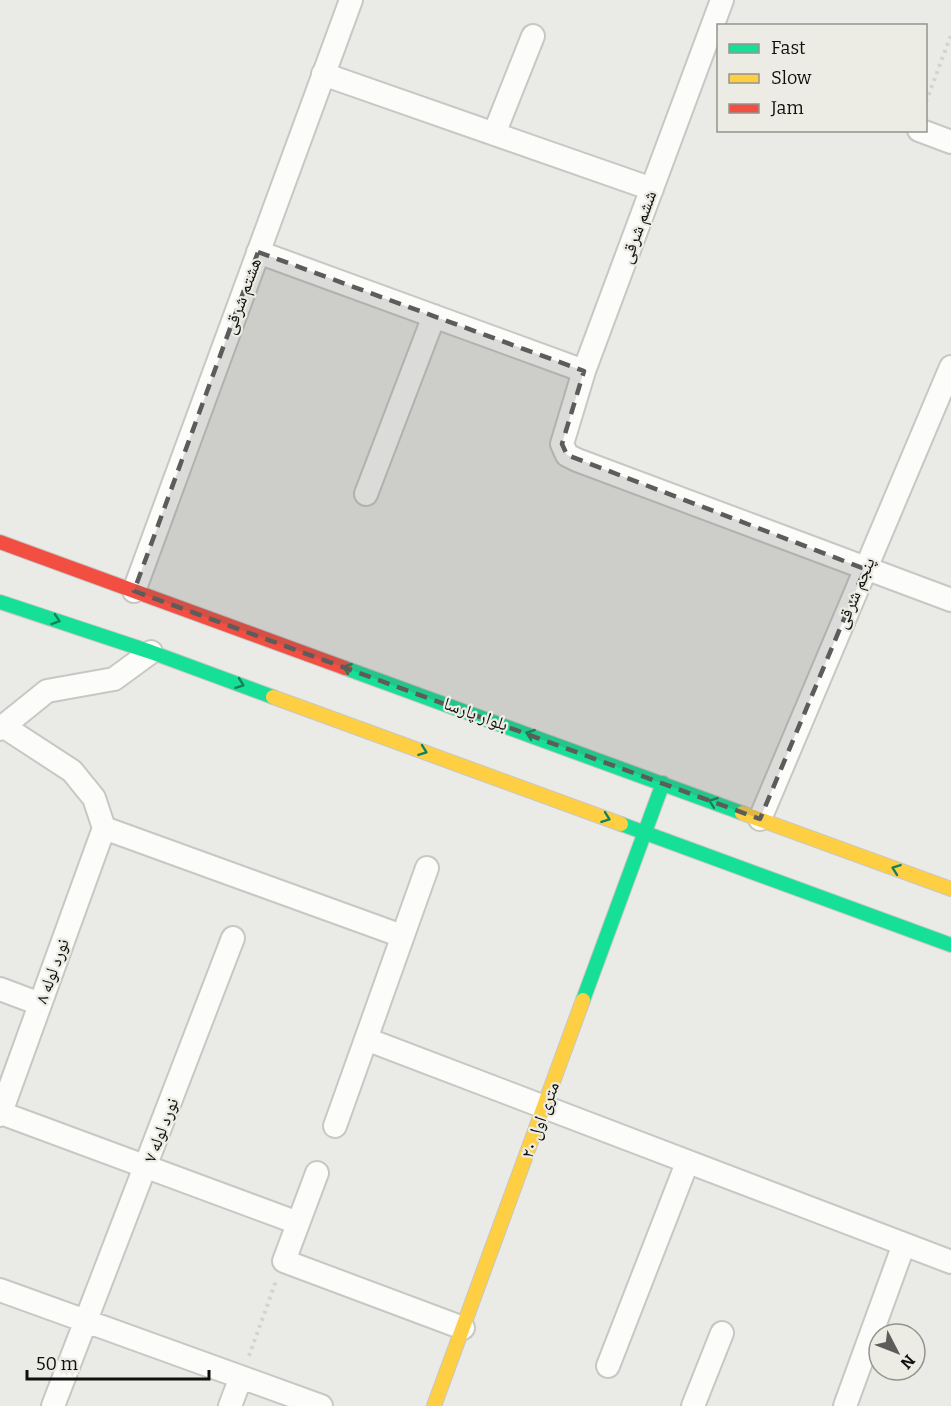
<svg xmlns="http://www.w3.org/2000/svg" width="951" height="1406" font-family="Bitter,'Noto Naskh Arabic',serif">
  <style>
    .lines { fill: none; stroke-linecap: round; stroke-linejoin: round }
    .street-casing { stroke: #c7c7c4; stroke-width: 26 }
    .fast-casing { stroke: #c7c7c4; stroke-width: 16 }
    .slow-casing { stroke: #c7c7c4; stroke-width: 16 }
    .jam-casing { stroke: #c7c7c4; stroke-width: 16 }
    .path { stroke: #d3d3d2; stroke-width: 4; stroke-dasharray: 3 4.5; stroke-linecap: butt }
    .street { stroke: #fcfcfb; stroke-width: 22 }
    .fast { stroke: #16e098; stroke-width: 14 }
    .slow { stroke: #ffcf43; stroke-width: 14 }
    .jam { stroke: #f24e42; stroke-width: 14 }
    .oneway { stroke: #13825a }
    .marked { fill: #5c5c5a; fill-opacity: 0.2; stroke: #5c5c5a; stroke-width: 4.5; stroke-dasharray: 12 8; stroke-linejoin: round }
    .labels { text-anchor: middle; stroke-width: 4.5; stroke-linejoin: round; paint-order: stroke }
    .street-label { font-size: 18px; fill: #10100e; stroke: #ecece4 }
  </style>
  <rect width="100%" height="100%" fill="#eaeae6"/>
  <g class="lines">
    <g class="street-casing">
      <path id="street" d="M 722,0 L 584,371 L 562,444 L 567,455 L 577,460 L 951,600
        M 323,74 L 652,189
        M 919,130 L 951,142
        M 494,134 L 533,36
        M 258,252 L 584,371
        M 366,494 L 434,316
        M 134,591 L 351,0
        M 3,726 L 72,771 L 94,798 L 104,828
        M 0,729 L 47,691 L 114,679 L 151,652
        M 760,819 L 951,367
        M 104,828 L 402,936
        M 0,989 L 40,1004
        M 366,1039 L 951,1262
        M 1,1113 L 298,1223
        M 0,1115 L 104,828
        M 335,1126 L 427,868
        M 317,1173 L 284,1261 L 463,1328
        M 0,1290 L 321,1406
        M 608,1366 L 687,1163
        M 53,1406 L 233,938
        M 230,1406 L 241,1377
        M 693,1406 L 722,1333
        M 845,1406 L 904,1244"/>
    </g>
    <g class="fast-casing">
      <path id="fast" d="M 0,602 L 151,652 L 273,697
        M 345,668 L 742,813
        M 621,824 L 951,945
        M 583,1000 L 663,783"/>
    </g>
    <g class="slow-casing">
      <path id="slow" d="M 273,697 L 621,824
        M 742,813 L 951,889
        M 434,1406 L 583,1000"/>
    </g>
    <g class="jam-casing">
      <path id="jam" d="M 0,542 L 345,668"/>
    </g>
    <path class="path" d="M 926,102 L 951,35
      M 249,1356 L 276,1281"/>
    <use href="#street" class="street"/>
    <use href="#fast" class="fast"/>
    <use href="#slow" class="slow"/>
    <use href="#jam" class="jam"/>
  </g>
  <defs><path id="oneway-chevron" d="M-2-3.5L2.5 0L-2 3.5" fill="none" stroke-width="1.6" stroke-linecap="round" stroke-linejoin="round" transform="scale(1.5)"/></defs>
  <g class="oneway">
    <use href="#oneway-chevron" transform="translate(56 620) rotate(18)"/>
    <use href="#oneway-chevron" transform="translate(347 668) rotate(-160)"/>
    <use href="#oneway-chevron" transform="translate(240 684) rotate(20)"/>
    <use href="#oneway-chevron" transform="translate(530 734) rotate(-160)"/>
    <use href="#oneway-chevron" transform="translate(423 751) rotate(20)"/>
    <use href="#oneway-chevron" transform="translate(713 802) rotate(-160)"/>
    <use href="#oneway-chevron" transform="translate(606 818) rotate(20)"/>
    <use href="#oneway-chevron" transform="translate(896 869) rotate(-160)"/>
  </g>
  <path class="marked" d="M 258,252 L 584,371 L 562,444 L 567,455 L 865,569 L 760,819 L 134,591 Z"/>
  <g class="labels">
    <g class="street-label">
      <text transform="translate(638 227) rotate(-70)" y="6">ششم شرقی</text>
      <text transform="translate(242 296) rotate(-70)" y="6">هشتم شرقی</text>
      <text transform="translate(855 593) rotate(-67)" y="6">پنجم شرقی</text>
      <text transform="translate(476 714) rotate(20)" y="6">بلوار پارسا</text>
      <text transform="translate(52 971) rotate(-70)" y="6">۸ نورد لوله</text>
      <text transform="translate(540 1120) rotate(-70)" y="6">۲۰ متری اول</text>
      <text transform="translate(161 1130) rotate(-69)" y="6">۷ نورد لوله</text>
    </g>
  </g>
  <rect x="717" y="24" width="210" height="108" fill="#ecece4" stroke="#94948e" stroke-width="1.5"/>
  <rect x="729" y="44" width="30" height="9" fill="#16e098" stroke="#94948e" stroke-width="1.5"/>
  <text x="771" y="54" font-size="18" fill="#10100e">Fast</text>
  <rect x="729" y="74" width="30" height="9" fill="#ffcf43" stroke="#94948e" stroke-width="1.5"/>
  <text x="771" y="84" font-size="18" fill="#10100e">Slow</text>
  <rect x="729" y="104" width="30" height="9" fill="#f24e42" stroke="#94948e" stroke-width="1.5"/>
  <text x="771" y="114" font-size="18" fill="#10100e">Jam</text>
  <g transform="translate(897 1352) rotate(132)"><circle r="28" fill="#ecece4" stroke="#94948e" stroke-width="1.5"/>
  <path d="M0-4.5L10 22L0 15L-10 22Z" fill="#5c5c5a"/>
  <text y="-9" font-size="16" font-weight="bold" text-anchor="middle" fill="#10100e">N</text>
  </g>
  <path d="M27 1370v9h182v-9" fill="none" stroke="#10100e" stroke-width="3"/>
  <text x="36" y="1370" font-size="18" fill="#10100e" stroke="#ecece4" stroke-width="4.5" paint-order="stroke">50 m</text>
</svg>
